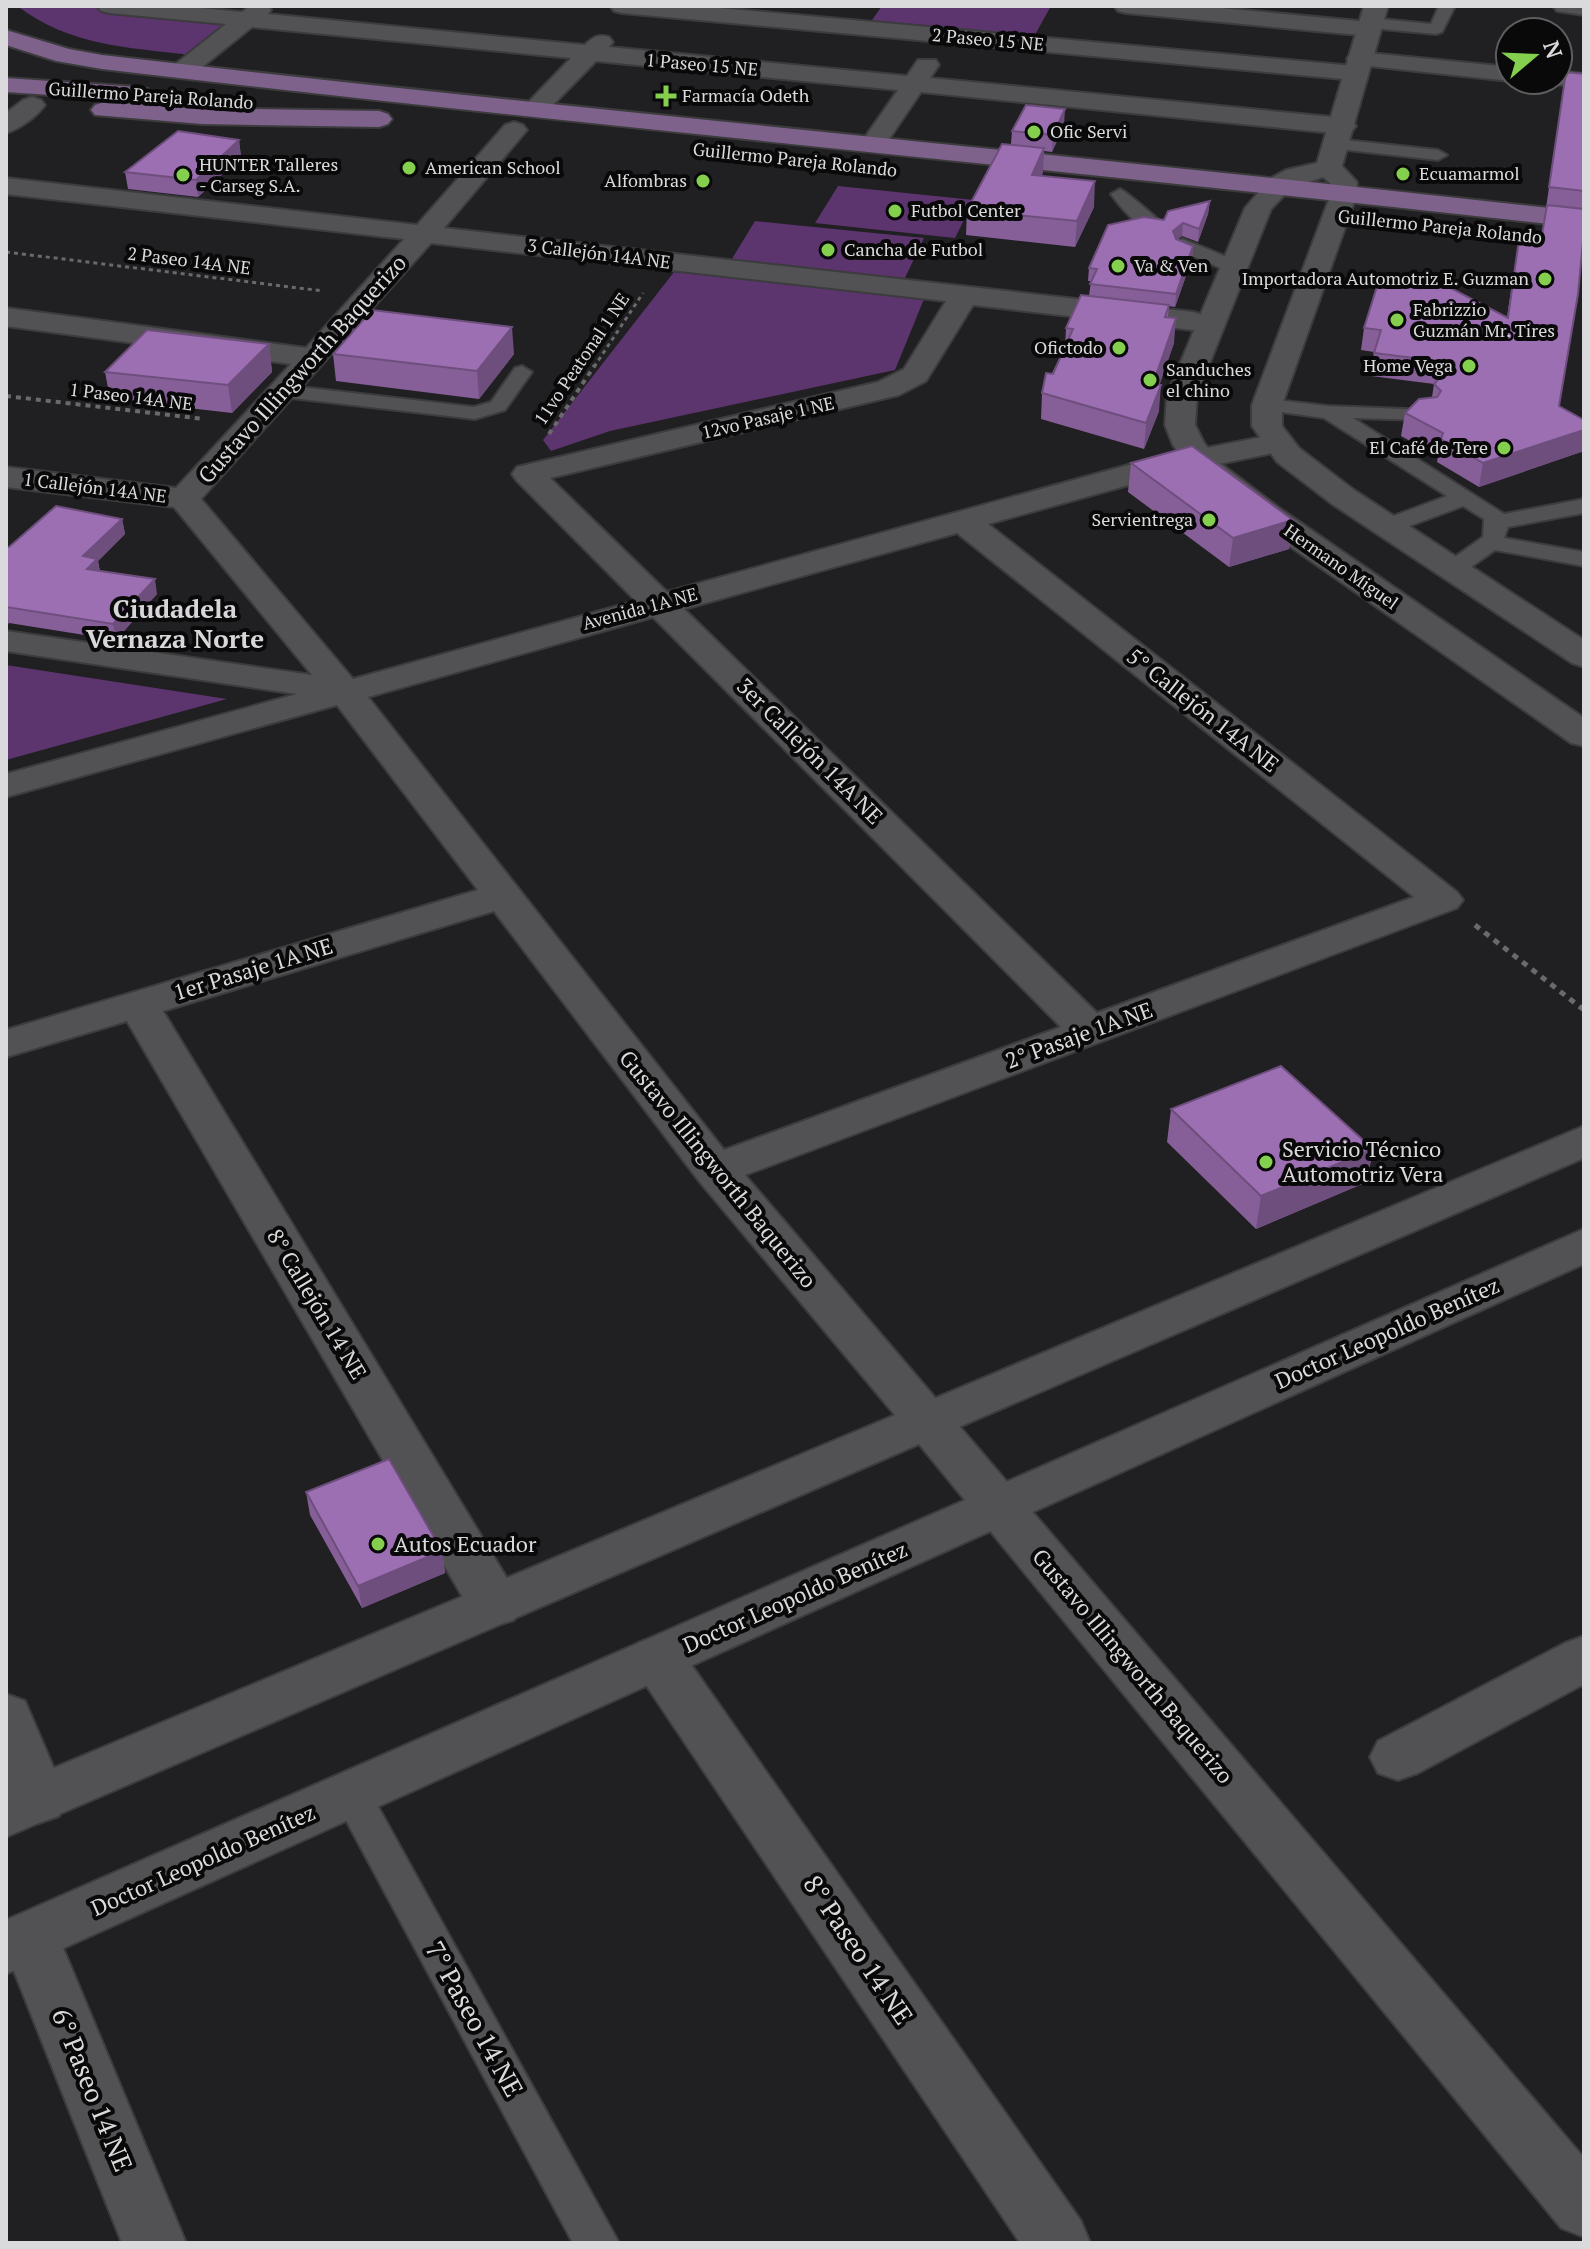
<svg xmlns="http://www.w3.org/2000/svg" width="1590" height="2249" font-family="'PT Serif',serif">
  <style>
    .green { fill: #5c346e }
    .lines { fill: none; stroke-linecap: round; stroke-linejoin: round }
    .service-casing { stroke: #3c3b3d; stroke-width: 4 }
    .minor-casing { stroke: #3c3b3d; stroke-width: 4 }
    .tertiary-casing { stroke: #3c3b3d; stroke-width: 4 }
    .primary-casing { stroke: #3c3b3d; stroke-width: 4 }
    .path-far2 { stroke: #6a696b; stroke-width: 3; stroke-dasharray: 4 4; stroke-linecap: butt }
    .path-far1 { stroke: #6a696b; stroke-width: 4; stroke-dasharray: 5 5; stroke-linecap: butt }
    .path { stroke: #6a696b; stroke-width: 5; stroke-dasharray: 6 6; stroke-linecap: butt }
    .service { fill: #525153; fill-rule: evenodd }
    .minor { fill: #525153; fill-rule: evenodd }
    .tertiary { fill: #525153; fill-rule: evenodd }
    .primary { fill: #7e628b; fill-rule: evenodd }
    .wall { fill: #865f99 }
    .shaded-wall { fill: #6d4e7d }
    .building { fill: #9c6fb2; stroke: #6d4e7d; stroke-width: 2 }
    .poi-dot { fill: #84d04e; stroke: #0a090a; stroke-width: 3 }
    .labels { text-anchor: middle; stroke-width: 8; stroke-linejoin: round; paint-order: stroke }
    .far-street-label { font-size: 18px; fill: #dad9db; stroke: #0a090a }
    .far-poi-label { font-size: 18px; fill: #dad9db; stroke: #0a090a; text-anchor: start }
    .street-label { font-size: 22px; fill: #dad9db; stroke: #0a090a }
    .poi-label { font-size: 22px; fill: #dad9db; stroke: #0a090a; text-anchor: start }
    .far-district-label { font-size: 26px; font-weight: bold; fill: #d8d6d9; stroke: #0a090a }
    .near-street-label { font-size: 26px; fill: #dad9db; stroke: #0a090a }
  </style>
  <rect width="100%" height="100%" fill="#201f21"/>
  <path class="green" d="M 17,6 L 83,6 L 231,21 L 190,55 C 125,47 71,46 17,6 Z
    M 882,6 L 1051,6 L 1031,42 L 867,27 Z
    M 838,186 L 974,200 L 955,238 L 815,223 Z
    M 755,221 L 924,238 L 904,280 L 730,262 Z
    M 674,272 L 924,299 L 895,370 L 610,431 L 551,451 L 543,440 Z
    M 6,665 L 227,699 L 6,760 Z"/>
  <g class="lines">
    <g class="service-casing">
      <path id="service" d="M 1439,6 L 1454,8 L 1442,32 L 1436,34 L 1371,28 L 1363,23 L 1371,18 L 1431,24 Z
        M 1336,139 L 1438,150 L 1447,155 L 1438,160 L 1330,148 L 1327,144 L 1330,140 Z
        M 1120,189 C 1124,190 1161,221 1165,226 L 1163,230 C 1142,235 1122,209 1111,194 Z
        M 1183,239 L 1239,262 L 1242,266 L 1239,270 L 1225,270 L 1176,249 L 1174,245 L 1176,241 Z
        M 522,366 L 532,372 L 505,410 L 475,419 L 283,397 L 273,391 L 283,385 L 474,407 L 491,402 L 515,368 Z
        M 1267,399 L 1328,406 L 1431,410 L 1434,414 L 1431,418 L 1424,420 L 1353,418 L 1504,514 L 1584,499 L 1584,513 L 1508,527 L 1504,538 L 1584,552 L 1584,566 L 1495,550 L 1461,574 L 1445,574 L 1442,569 L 1445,564 L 1483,537 L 1484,519 L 1463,506 L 1396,531 L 1380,531 L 1377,526 L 1380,521 L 1447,496 L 1324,418 L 1260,409 L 1257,405 L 1260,401 Z
        M 351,1778 L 365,1783 L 619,2243 L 573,2243 L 332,1794 L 337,1783 Z"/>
    </g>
    <g class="minor-casing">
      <path id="minor" d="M 97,6 L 181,6 L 242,12 L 250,6 L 268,6 L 271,10 L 268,14 L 585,45 C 593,37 598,34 609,37 L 613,42 L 609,47 L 907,76 L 918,60 L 936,60 L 939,65 L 930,78 L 1343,118 L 1352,121 L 1356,126 L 1352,131 L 1343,134 L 921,92 L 881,151 L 863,151 L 859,146 L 898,90 L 596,61 L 542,116 L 524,116 L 520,111 L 571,58 L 252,27 L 191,76 L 173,76 L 170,71 L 173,66 L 226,24 L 109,13 L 101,11 Z
        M 610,6 L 698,6 L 1354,66 L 1363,68 L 1366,73 L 1363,78 L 1354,80 L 622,13 L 614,11 Z
        M 1114,6 L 1200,6 L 1369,22 L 1377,24 L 1381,29 L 1377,34 L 1369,36 L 1126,13 L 1118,11 Z
        M 1553,6 L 1584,6 L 1584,15 L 1557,11 Z
        M 1359,52 L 1510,67 L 1510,80 L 1515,80 L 1510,81 L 1350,64 L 1347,59 L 1350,54 Z
        M 1558,71 L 1584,74 L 1584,88 L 1549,83 L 1547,80 L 1558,80 Z
        M 32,97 L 41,100 L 45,105 C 36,117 20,129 6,133 L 6,113 L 23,100 Z
        M 514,122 L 523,125 L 527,130 L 444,228 L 1193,312 L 1203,315 L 1208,321 L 1203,327 L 1193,330 L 973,305 L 926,381 L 899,395 L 550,478 L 667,592 L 1150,459 L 1277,434 L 1288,436 L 1293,443 L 1288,450 L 1165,475 L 988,524 L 1457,892 L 1463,900 L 1457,908 L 745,1175 L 1584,2158 L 1584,2237 L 1561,2228 L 910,1433 L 699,1181 L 494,911 L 163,1011 L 514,1590 L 521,1605 L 514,1620 L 495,1626 L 476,1620 L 127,1021 L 6,1057 L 6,1030 L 478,890 L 337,705 L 6,797 L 6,774 L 297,694 L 6,651 L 6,631 L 312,675 L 174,507 L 6,487 L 6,467 L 176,488 L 291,364 L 6,326 L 6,308 L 306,348 L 404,239 L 6,194 L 6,178 L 417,225 L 505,125 ZM 431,243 L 946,301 L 904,369 L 878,382 L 517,467 L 512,474 L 517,481 L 636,601 L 353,679 L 201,499 ZM 957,533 L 1414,897 L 1097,1013 L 684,609 ZM 653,617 L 1061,1027 L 724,1150 L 368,697 Z
        M 657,1636 L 676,1643 L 1081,2221 L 1090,2243 L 1020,2243 L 638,1673 L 630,1658 L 638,1643 Z
        M 1584,1636 L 1584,1684 L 1418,1773 L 1398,1780 L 1378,1773 L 1370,1757 L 1378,1741 L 1565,1643 Z
        M 6,1694 L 25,1701 L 67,1799 L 59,1816 L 39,1823 L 19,1816 L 6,1787 Z
        M 30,1911 L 51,1919 L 186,2243 L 122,2243 L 6,1951 L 6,1925 L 9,1919 Z"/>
    </g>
    <g class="tertiary-casing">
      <path id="tertiary" d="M 1364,6 L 1388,6 L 1342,166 L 1357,182 L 1357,194 L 1282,405 L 1282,426 L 1299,448 L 1354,490 L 1584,640 L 1584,667 L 1572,663 L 1332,504 L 1277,462 L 1252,426 L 1252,405 L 1331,194 L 1331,184 L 1323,177 L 1290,189 L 1271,209 L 1197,395 L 1195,425 L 1204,443 L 1220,463 L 1282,510 L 1584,718 L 1584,746 L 1571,743 L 1258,524 L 1198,477 L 1173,445 L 1165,425 L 1167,395 L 1245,208 L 1271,178 L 1286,170 L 1317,163 Z
        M 1584,1126 L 1584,1158 L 6,1837 L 6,1788 Z
        M 1584,1229 L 1584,1264 L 6,1974 L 6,1920 Z"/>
    </g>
    <g class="primary-casing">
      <path id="primary" d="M 6,30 L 69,49 L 102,55 C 595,112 1090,156 1584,212 L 1584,228 C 1090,172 595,127 102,69 L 56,61 L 6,45 Z
        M 6,78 L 139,87 L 148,89 L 151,94 L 148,99 L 139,101 L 6,92 Z
        M 104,102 L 202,108 L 379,111 L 388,114 L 392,119 L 388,124 L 379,127 L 202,124 L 95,115 L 91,110 L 95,105 Z"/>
    </g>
    <path class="path-far2" d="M 6,252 L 323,291
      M 594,367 L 643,293"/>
    <path class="path-far1" d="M 6,396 L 204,419
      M 549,434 L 595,365"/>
    <path class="path" d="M 1475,925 L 1584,1010"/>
    <use href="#service" class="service"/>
    <use href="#minor" class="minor"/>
    <use href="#tertiary" class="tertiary"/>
    <use href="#primary" class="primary"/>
  </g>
  <path class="wall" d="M 1566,72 L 1584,74 L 1584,230 L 1559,406 L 1584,420 L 1584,451 L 1479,487 L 1437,462 L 1438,456 L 1401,436 L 1405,413 L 1432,397 L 1434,384 L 1371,376 L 1374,352 L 1361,350 L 1364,328 L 1507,317 L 1520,232 L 1542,235 Z
    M 1064,126 L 1052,152 L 1044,151 L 1041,176 L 1094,207 L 1075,247 L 966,235 L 967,210 L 1011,144 L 1012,131 Z
    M 239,140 L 241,157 L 198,197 L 128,189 L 125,172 Z
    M 1210,201 L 1208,214 L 1198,242 L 1182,236 L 1177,239 L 1193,246 L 1192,259 L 1175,307 L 1169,306 L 1168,317 L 1174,343 L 1159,385 L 1159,411 L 1144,449 L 1041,419 L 1042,393 L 1065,347 L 1066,328 L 1089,296 L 1091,281 L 1088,281 L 1089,268 L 1164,220 Z
    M 269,344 L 272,372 L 232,413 L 110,399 L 105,372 Z
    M 333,354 L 514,354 L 479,399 L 336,381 Z
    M 1131,463 L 1293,520 L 1289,549 L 1229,567 L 1128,492 Z
    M 122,519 L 125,534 L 98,561 L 100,571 L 157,594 L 116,640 L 9,623 L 6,625 L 6,547 L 9,547 Z
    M 1171,1109 L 1373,1149 L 1367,1182 L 1256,1229 L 1167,1142 Z
    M 306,1492 L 442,1551 L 445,1573 L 362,1608 L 310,1515 Z"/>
  <path class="shaded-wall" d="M 1065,109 L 1064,126 L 1052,152 L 1053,135 Z
    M 239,140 L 241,157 L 198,197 L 196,180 Z
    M 1044,148 L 1043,173 L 1030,200 L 1032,175 Z
    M 1095,181 L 1094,207 L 1075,247 L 1077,221 Z
    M 1210,201 L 1208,214 L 1198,242 L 1199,229 Z
    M 1183,223 L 1182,236 L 1171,244 L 1173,231 Z
    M 1193,246 L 1192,259 L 1175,307 L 1176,294 Z
    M 1176,318 L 1174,343 L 1151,410 L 1153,384 Z
    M 512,327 L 514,354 L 479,399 L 477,371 Z
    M 269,344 L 272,372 L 232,413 L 228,385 Z
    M 1161,385 L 1159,411 L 1144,449 L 1146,423 Z
    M 1584,430 L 1584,451 L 1479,487 L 1483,463 Z
    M 122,519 L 125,534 L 98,561 L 100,574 L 90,585 L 83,556 Z
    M 1293,520 L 1289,549 L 1229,567 L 1233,538 Z
    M 155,579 L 157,594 L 116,640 L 113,624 Z
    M 6,607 L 9,623 L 7,625 L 6,622 Z
    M 1373,1149 L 1367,1182 L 1256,1229 L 1261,1196 Z
    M 442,1551 L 445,1573 L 362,1608 L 358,1586 Z"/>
  <path class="building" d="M 1566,72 L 1584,74 L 1584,191 L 1549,187 Z
    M 1026,105 L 1065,109 L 1053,135 L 1012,131 Z
    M 178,131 L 239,140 L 196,180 L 125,172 Z
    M 1002,144 L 1044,148 L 1032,175 L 1095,181 L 1077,221 L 967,210 Z
    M 1210,201 L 1199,229 L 1183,223 L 1173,231 L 1176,239 L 1193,246 L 1176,294 L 1090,284 L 1097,269 L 1089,268 L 1108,225 L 1144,217 L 1164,220 L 1168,211 Z
    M 1547,205 L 1584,209 L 1584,230 L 1578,294 L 1559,406 L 1584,420 L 1584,430 L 1483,463 L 1441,439 L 1443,433 L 1405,413 L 1419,399 L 1437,397 L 1441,391 L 1434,384 L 1454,363 L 1374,353 L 1381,330 L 1364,328 L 1379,280 L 1445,285 L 1508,318 L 1520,232 L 1542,235 Z
    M 1081,295 L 1169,305 L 1165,317 L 1176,318 L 1153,384 L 1161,385 L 1146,423 L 1042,393 L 1046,373 L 1053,374 L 1073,329 L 1066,328 Z
    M 372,310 L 512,327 L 477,371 L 333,354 Z
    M 147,330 L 269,344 L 228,385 L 105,372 Z
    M 1192,446 L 1293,520 L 1233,538 L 1131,463 Z
    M 56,506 L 122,519 L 83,556 L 97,559 L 87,569 L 155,579 L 113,624 L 6,607 L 6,547 L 9,547 Z
    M 1281,1066 L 1373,1149 L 1261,1196 L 1171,1109 Z
    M 389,1459 L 442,1551 L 358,1586 L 306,1492 Z"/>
  <g class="poi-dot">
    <path d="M662 84h8v8h8v8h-8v8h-8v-8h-8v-8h8z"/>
    <circle cx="1034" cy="132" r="8"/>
    <circle cx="409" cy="168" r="8"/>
    <circle cx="1403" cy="174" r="8"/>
    <circle cx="183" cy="175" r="8"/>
    <circle cx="703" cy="181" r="8"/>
    <circle cx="895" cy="211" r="8"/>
    <circle cx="828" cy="250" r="8"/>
    <circle cx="1118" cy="266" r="8"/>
    <circle cx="1545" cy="279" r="8"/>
    <circle cx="1397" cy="320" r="8"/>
    <circle cx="1119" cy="348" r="8"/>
    <circle cx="1469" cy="366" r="8"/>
    <circle cx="1150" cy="380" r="8"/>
    <circle cx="1504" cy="448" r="8"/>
    <circle cx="1209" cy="520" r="8"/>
    <circle cx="1266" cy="1162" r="8"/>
    <circle cx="378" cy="1544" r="8"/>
  </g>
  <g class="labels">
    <g class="far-street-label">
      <text transform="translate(988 40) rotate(5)" y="6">2 Paseo 15 NE</text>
      <text transform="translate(702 65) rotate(5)" y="6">1 Paseo 15 NE</text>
      <text transform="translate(151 96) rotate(4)" y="6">Guillermo Pareja Rolando</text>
      <text transform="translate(795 160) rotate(6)" y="6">Guillermo Pareja Rolando</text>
      <text transform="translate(1440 227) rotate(6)" y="6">Guillermo Pareja Rolando</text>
      <text transform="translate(599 254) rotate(7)" y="6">3 Callejón 14A NE</text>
      <text transform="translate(189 261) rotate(7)" y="6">2 Paseo 14A NE</text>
      <text transform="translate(582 359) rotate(-56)" y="6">11vo Peatonal 1 NE</text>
      <text transform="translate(131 397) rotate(7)" y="6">1 Paseo 14A NE</text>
      <text transform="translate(768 418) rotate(-13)" y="6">12vo Pasaje 1 NE</text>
      <text transform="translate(95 488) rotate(7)" y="6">1 Callejón 14A NE</text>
      <text transform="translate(1341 567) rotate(35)" y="6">Hermano Miguel</text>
      <text transform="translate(640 609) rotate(-15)" y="6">Avenida 1A NE</text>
    </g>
    <g class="far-poi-label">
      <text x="682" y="102">Farmacía Odeth</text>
      <text x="1050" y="138">Ofic Servi</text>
      <text x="199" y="171">HUNTER Talleres<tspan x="199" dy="21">- Carseg S.A.</tspan></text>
      <text x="425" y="174">American School</text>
      <text x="1419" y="180">Ecuamarmol</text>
      <text x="687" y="187" text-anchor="end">Alfombras</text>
      <text x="911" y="217">Futbol Center</text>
      <text x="844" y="256">Cancha de Futbol</text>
      <text x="1134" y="272">Va &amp; Ven</text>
      <text x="1529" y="285" text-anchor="end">Importadora Automotriz E. Guzman</text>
      <text x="1413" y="316">Fabrizzio<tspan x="1413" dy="21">Guzmán Mr. Tires</tspan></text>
      <text x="1103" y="354" text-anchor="end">Ofictodo</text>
      <text x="1453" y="372" text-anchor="end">Home Vega</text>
      <text x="1166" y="376">Sanduches<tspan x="1166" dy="21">el chino</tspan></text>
      <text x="1488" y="454" text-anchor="end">El Café de Tere</text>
      <text x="1193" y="526" text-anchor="end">Servientrega</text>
    </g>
    <g class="street-label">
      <text transform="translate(302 369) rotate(-48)" y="8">Gustavo Illingworth Baquerizo</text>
      <text transform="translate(1203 710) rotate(38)" y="8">5° Callejón 14A NE</text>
      <text transform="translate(810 751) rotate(45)" y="8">3er Callejón 14A NE</text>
      <text transform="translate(253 969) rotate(-17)" y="8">1er Pasaje 1A NE</text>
      <text transform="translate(1079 1035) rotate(-20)" y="8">2° Pasaje 1A NE</text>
      <text transform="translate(718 1169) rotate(51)" y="8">Gustavo Illingworth Baquerizo</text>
      <text transform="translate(317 1304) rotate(59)" y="8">8° Callejón 14 NE</text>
      <text transform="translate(1387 1333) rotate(-24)" y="8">Doctor Leopoldo Benítez</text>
      <text transform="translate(795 1597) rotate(-24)" y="8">Doctor Leopoldo Benítez</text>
      <text transform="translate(1133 1666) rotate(50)" y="8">Gustavo Illingworth Baquerizo</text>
      <text transform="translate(203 1860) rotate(-24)" y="8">Doctor Leopoldo Benítez</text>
    </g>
    <g class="poi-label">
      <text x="1282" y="1157">Servicio Técnico<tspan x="1282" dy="25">Automotriz Vera</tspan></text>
      <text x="394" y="1552">Autos Ecuador</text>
    </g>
    <g class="far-district-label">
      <text x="175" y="618">Ciudadela<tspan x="175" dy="30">Vernaza Norte</tspan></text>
    </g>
    <g class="near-street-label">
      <text transform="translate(858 1950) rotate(56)" y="9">8° Paseo 14 NE</text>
      <text transform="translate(474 2019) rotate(61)" y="9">7° Paseo 14 NE</text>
      <text transform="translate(92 2090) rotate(68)" y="9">6° Paseo 14 NE</text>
    </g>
  </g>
  <rect width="1590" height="2249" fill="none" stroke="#dad9db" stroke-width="16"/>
  <g transform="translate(1534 56) rotate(71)"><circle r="38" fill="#0a090a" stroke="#5d5c5e" stroke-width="2"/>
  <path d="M0-6L14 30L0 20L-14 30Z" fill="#84d04e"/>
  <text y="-12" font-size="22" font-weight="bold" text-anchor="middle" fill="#dad9db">N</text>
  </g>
</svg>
